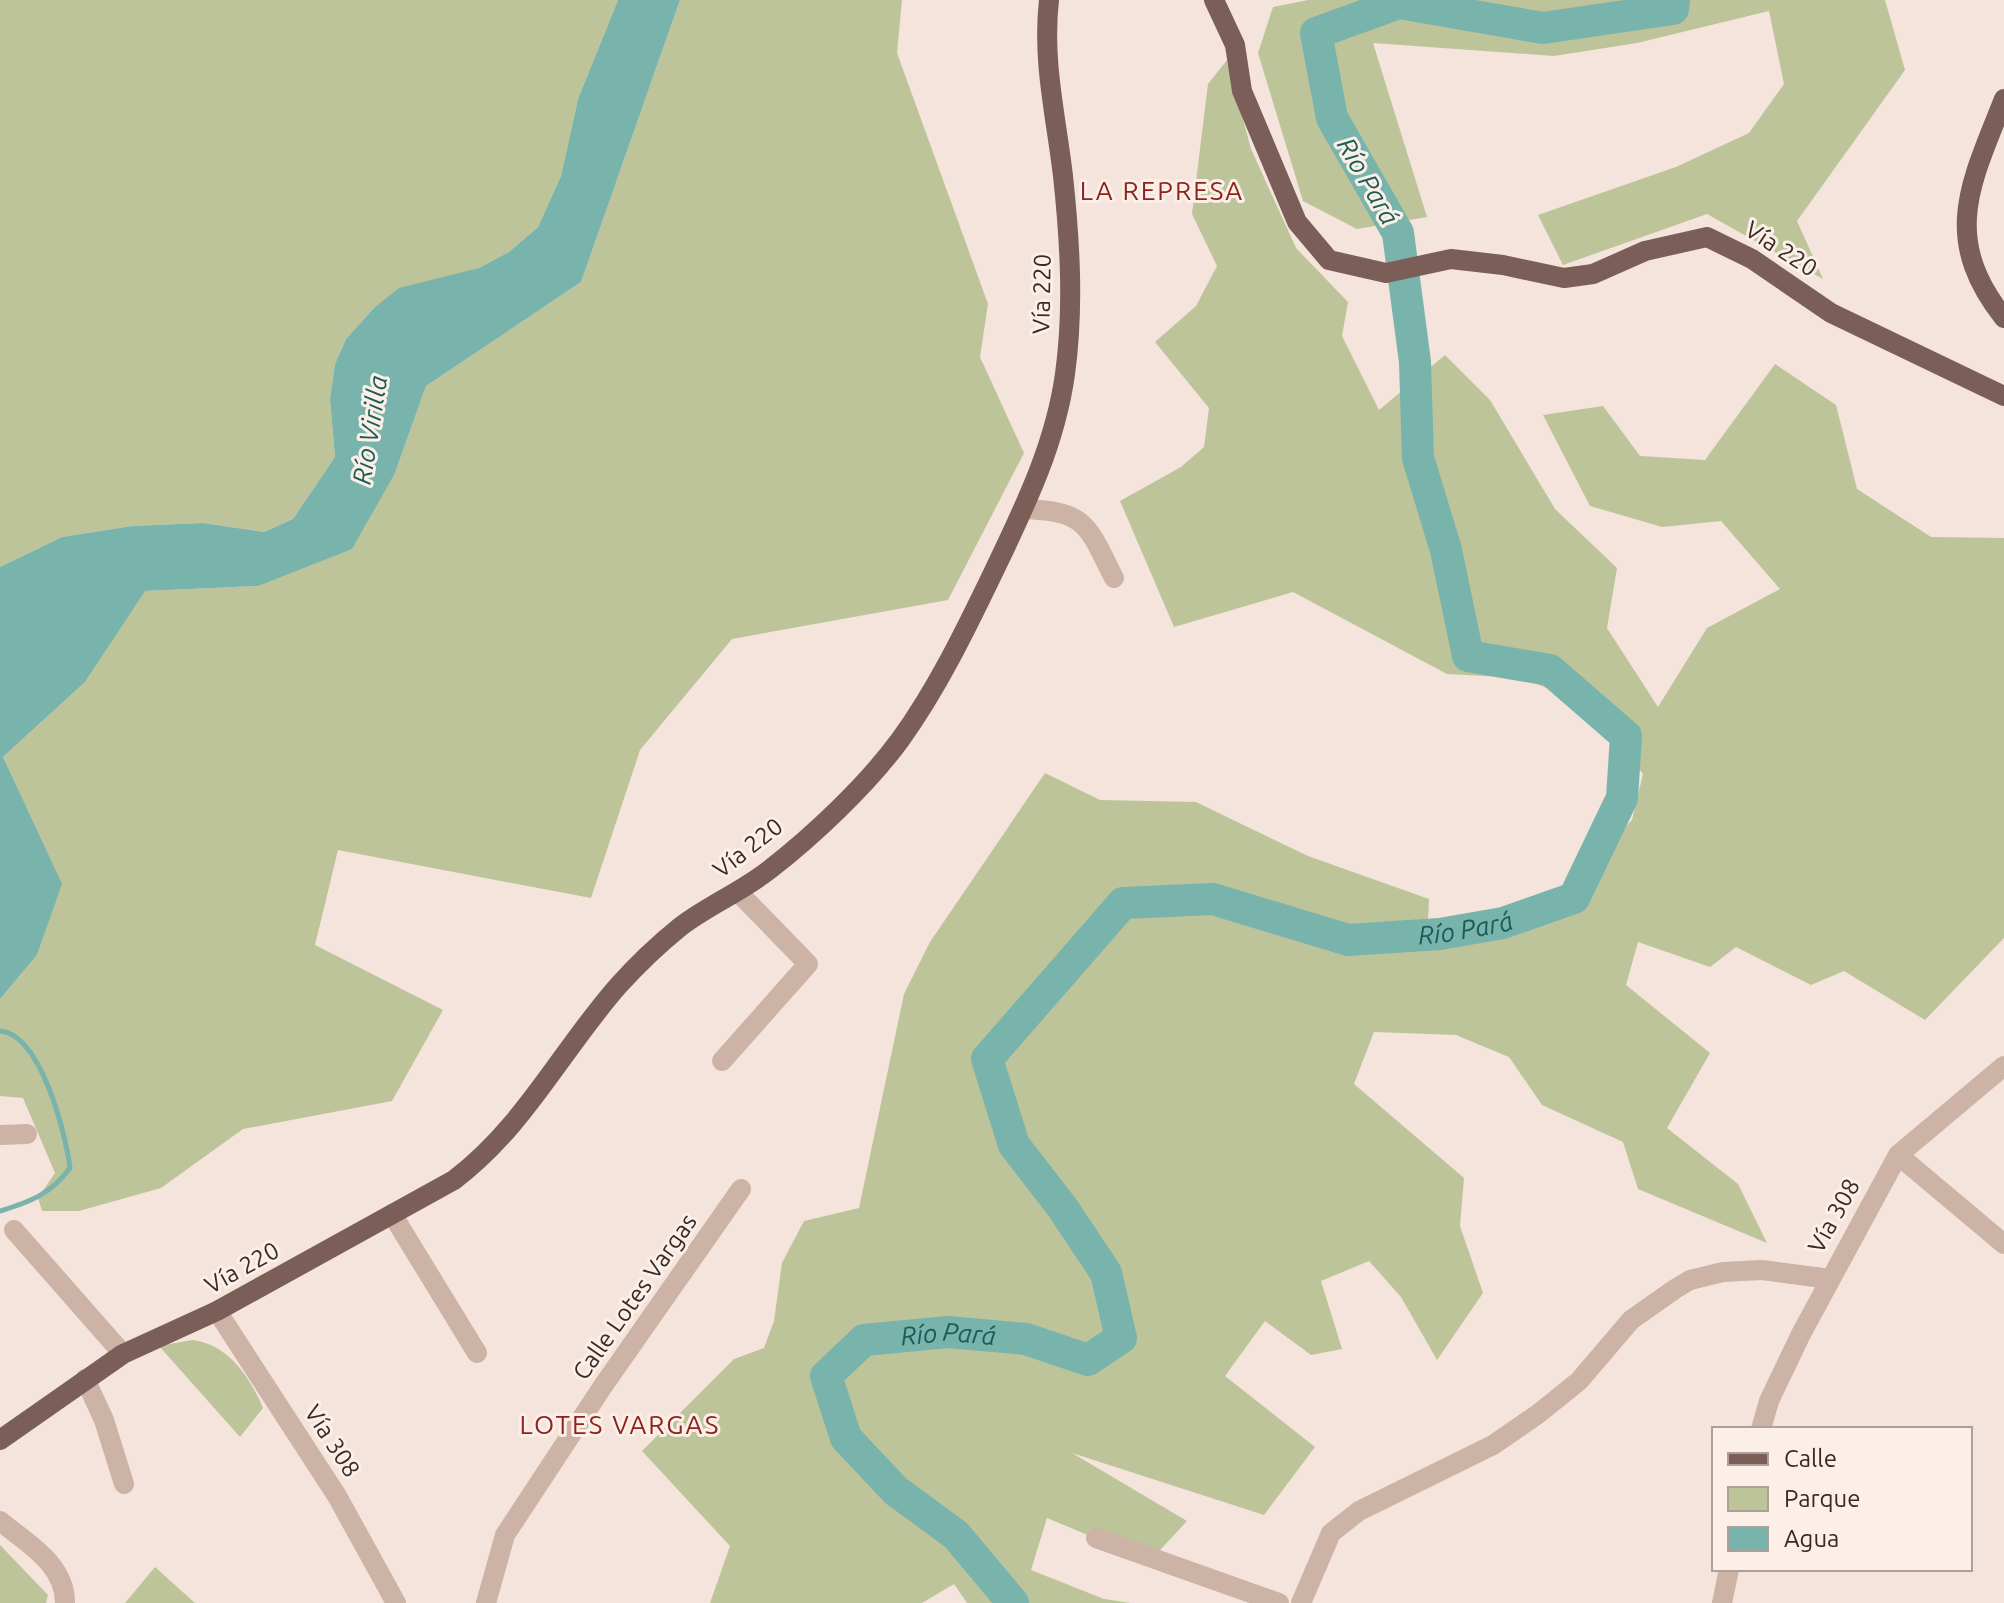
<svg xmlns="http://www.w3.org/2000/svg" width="2004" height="1603" font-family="Ubuntu,sans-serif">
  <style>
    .green { fill: #bdc49a }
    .water { fill: #78b3ac }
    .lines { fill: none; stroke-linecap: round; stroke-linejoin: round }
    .stream { stroke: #78b3ac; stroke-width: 5 }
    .river { stroke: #78b3ac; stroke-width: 32 }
    .minor { stroke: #cdb2a6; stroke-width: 20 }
    .major { stroke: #7c5e58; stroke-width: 20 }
    .labels { text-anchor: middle; stroke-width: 6; stroke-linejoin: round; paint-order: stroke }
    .street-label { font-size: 24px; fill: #382a28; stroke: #fbefe8 }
    .water-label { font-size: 26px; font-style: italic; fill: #1a5d57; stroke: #fbefe8 }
    .neighbourhood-label { font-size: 26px; letter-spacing: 2px; fill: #8d231b; stroke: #fbefe8 }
  </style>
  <rect width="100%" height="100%" fill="#f4e4db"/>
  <path class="green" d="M 0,0 L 618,0 L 578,99 L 561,176 L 538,227 L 509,252 L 479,268 L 374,308 L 346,339 L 335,364 L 330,399 L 335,457 L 293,519 L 264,532 L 203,523 L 132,526 L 62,537 L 0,567 Z
    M 680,0 L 902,0 L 897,53 L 988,304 L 980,357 L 1024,453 L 948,600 L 732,639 L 640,750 L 591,898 L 338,850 L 315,945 L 443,1010 L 392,1101 L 243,1129 L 161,1188 L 79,1211 L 42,1211 L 38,1198 L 55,1173 L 23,1098 L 0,1096 L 0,999 L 37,955 L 61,884 L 3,757 L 85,682 L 144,591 L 258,586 L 395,473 L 426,386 L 581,282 Z
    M 1308,0 L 1885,0 L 1905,70 L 1797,221 L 1823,279 L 1707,214 L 1563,265 L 1538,215 L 1676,167 L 1749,133 L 1784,84 L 1769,11 L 1637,43 L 1554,56 L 1373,43 L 1427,217 L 1357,229 L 1303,201 L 1258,53 L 1273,7 Z
    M 1227,60 L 1251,149 L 1296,248 L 1348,302 L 1342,336 L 1379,410 L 1445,355 L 1490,400 L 1555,509 L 1617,568 L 1607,628 L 1658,707 L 1707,628 L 1780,589 L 1721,521 L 1662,527 L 1590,506 L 1543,415 L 1603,406 L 1640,456 L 1705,460 L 1775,364 L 1836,405 L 1857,489 L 1931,537 L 2004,538 L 2004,938 L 1925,1020 L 1844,971 L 1811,985 L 1736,947 L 1710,967 L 1638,942 L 1626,985 L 1710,1053 L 1667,1128 L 1738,1184 L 1767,1243 L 1638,1189 L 1623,1142 L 1542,1105 L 1509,1057 L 1456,1035 L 1374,1032 L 1354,1084 L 1464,1178 L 1460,1226 L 1483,1293 L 1437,1360 L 1401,1297 L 1369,1261 L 1321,1281 L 1342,1349 L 1311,1355 L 1265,1321 L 1225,1376 L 1315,1447 L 1264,1515 L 1072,1453 L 1187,1521 L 1150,1561 L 1047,1518 L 1031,1570 L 1104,1599 L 1131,1603 L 967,1603 L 954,1584 L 922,1603 L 710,1603 L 730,1546 L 642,1451 L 734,1359 L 764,1348 L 774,1321 L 782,1263 L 804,1221 L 859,1208 L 904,994 L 930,942 L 1045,773 L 1100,800 L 1196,802 L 1308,856 L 1429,899 L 1427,943 L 1562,895 L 1632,820 L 1643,774 L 1615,736 L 1547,688 L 1521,678 L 1447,674 L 1293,592 L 1174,627 L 1120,501 L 1181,467 L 1204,447 L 1209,408 L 1155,342 L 1196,306 L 1217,266 L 1192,214 L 1208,84 Z
    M 192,1340 C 228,1344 250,1377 263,1408 L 240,1437 L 159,1346 Z
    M 0,1545 L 48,1595 L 46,1603 L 0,1603 Z
    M 155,1567 L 195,1603 L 125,1603 Z"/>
  <path class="water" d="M 618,0 L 680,0 L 581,282 L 426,386 L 395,473 L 352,549 L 258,586 L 145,591 L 85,682 L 3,757 L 62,884 L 37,955 L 0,999 L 0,567 L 62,537 L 132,526 L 203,523 L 264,532 L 293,519 L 335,457 L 330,399 L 335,364 L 346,339 L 374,308 L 399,288 L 479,268 L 509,252 L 538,227 L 561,176 L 578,99 Z"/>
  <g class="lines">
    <path class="stream" d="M 0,1031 C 41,1034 66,1135 70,1168 C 51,1194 30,1202 0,1211"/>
    <path class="river" id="s1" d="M 1013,1603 L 956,1535 L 896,1491 L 846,1438 L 826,1376 L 864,1340 L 948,1332 L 1026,1339 L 1088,1360 L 1121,1338 L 1106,1273 L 1062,1207 L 1014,1145 L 987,1059 L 1123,903 L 1213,899 L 1348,940 L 1440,934 L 1503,923 L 1574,898 L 1622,798 L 1626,736 L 1550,670 L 1468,656 L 1446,550 L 1418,458 L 1415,362 L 1398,233 L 1332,118 L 1316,33 L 1399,3 L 1543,28 L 1673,9 L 1674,0"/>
    <path class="minor" d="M 1023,509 C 1087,511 1087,525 1114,578
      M 722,1061 L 808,964 L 738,892
      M 0,1135 L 27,1134
      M 1898,1155 L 2004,1244
      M 392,1214 L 477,1353
      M 14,1230 L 123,1354
      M 217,1311 L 337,1496 L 396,1603
      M 85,1379 L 104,1420 L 124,1484
      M 1761,1429 L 1769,1401 L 1801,1334 L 1898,1155 L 2004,1066
      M 0,1521 C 28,1544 65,1564 65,1603
      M 1096,1538 L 1279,1603
      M 486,1603 L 505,1535 L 603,1386 L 741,1189
      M 1301,1603 L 1331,1533 L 1359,1511 L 1493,1445 L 1538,1414 L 1579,1381 L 1631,1320 L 1675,1289 L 1690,1280 L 1723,1272 L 1762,1270 L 1830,1279
      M 1722,1603 L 1729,1569"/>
    <path class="major" d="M 1214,0 L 1235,45 L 1242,91 L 1297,222 L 1329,260 L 1386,273 L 1451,259 L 1503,265 L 1564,278 L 1593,274 L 1645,251 L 1707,237 L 1752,259 L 1831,313 L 2004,396
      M 2004,99 C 1971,183 1940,237 2004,318
      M 0,1440 L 123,1354 L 217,1311 L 454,1180 C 524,1127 561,1051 618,986 C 636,966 659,944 680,927 C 707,906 741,892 769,870 C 813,836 867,785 900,740 C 937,689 966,629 993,573 C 1024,508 1055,446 1065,374 C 1074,309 1070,241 1063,176 C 1056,116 1042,61 1049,0"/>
  </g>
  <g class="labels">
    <g class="street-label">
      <text transform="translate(1781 249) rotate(33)" y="8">Vía 220</text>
      <text transform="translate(1042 294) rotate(-89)" y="8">Vía 220</text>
      <text transform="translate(748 848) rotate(-38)" y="8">Vía 220</text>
      <text transform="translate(1834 1216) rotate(-61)" y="8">Vía 308</text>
      <text transform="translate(242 1268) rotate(-29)" y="8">Vía 220</text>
      <text transform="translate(635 1297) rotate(-55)" y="8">Calle Lotes Vargas</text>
      <text transform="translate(332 1441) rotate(57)" y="8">Vía 308</text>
    </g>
    <g class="water-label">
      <text transform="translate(1368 181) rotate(60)" y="9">Río Pará</text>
      <text transform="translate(370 430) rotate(-81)" y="9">Río Virilla</text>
      <text dy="9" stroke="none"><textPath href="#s1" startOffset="1492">Río Pará</textPath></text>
      <text dy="9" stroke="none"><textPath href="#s1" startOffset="438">Río Pará</textPath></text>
    </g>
    <g class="neighbourhood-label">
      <text x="1162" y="200">LA REPRESA</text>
      <text x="620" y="1434">LOTES VARGAS</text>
    </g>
  </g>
  <rect x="1712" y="1427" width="260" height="144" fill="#fbefe8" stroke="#ada09b" stroke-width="2"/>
  <rect x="1728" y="1453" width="40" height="12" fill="#7c5e58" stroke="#ada09b" stroke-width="2"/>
  <text x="1784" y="1467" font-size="24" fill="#382a28">Calle</text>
  <rect x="1728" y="1487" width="40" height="24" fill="#bdc49a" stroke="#ada09b" stroke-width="2"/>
  <text x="1784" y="1507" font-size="24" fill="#382a28">Parque</text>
  <rect x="1728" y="1527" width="40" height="24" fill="#78b3ac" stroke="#ada09b" stroke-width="2"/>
  <text x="1784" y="1547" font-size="24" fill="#382a28">Agua</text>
</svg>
